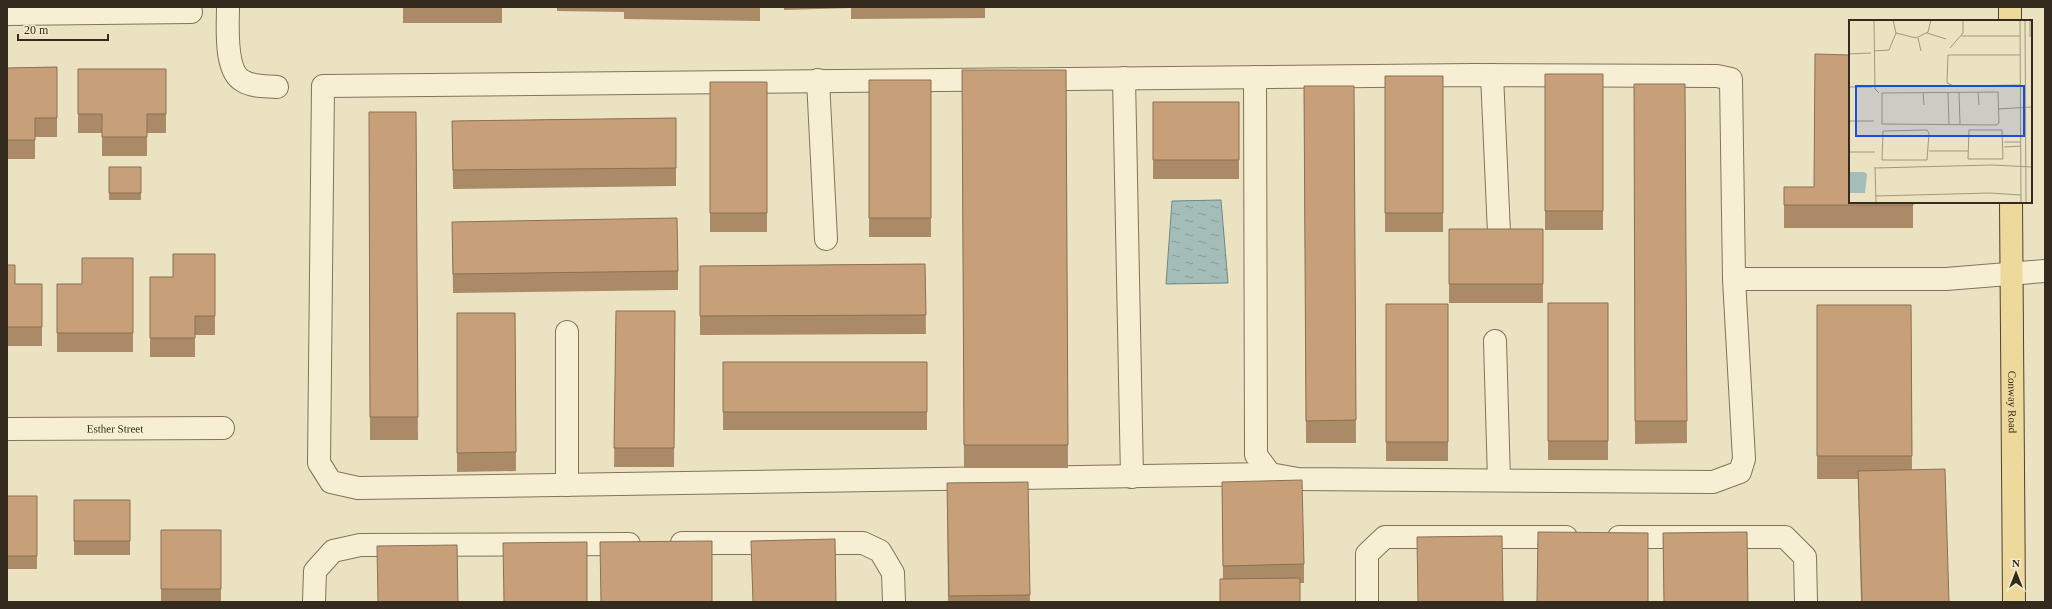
<svg xmlns="http://www.w3.org/2000/svg" width="2052" height="609" font-family="'Times New Roman',serif">
  <style>
    .water { fill: url(#water-ripples); stroke: #6b8a85 }
    .lines { fill: none; stroke-linecap: round; stroke-linejoin: round }
    .minor-casing { stroke: #83735a; stroke-width: 24 }
    .major-casing { stroke: #51412e; stroke-width: 24 }
    .minor { stroke: #f6efd4; stroke-width: 22 }
    .major { stroke: #ecd99b; stroke-width: 22 }
    .wall { fill: #ab8a68 }
    .building { fill: #c7a079; stroke: #8b7055 }
    .labels { text-anchor: middle; stroke-width: 3; stroke-linejoin: round; paint-order: stroke }
    .street-label { font-size: 11px; fill: #342a1d; stroke: #f3ebd0 }
    .inset-road { fill: none; stroke: #a2987f; stroke-width: 1 }
    .view { fill: #1d4ed8; fill-opacity: 0.15; stroke: #1d4ed8; stroke-width: 2 }
    .inset-edge { fill: none; stroke: #342a1d; stroke-width: 2 }
  </style>
  <defs>
    <pattern id="water-ripples" width="26" height="14" patternUnits="userSpaceOnUse"><rect width="26" height="14" fill="#a4bdb8"/><path d="M2 4q2-2 4 0t4 0M15 11q2-2 4 0t4 0" fill="none" stroke="#869a95"/></pattern>
  </defs>
  <rect width="100%" height="100%" fill="#ebe2c1"/>
  <path class="water" d="M 1221,200 L 1228,283 L 1166,284 L 1172,201 Z"/>
  <g class="lines">
    <g class="minor-casing">
      <g id="minor">
        <path d="M 228,7 C 228,26 224,71 243,81 C 253,87 266,86 277,87"/>
        <path d="M 7,14 L 191,12"/>
        <path d="M 1474,75 L 1717,76 L 1731,79 L 1734,279 L 1744,459 L 1740,472 L 1713,482 L 1298,479 L 1270,474 L 358,488 L 331,482 L 319,463 L 323,86 Z"/>
        <path d="M 1492,75 L 1499,233"/>
        <path d="M 1255,77 L 1256,455 L 1270,474"/>
        <path d="M 1124,78 L 1132,477"/>
        <path d="M 818,80 L 826,239"/>
        <path d="M 1734,279 L 1946,279 L 2045,271"/>
        <path d="M 567,332 L 567,485"/>
        <path d="M 1495,341 L 1499,480"/>
        <path id="s1" d="M 7,429 L 223,428"/>
        <path d="M 1619,537 L 1785,537 L 1805,557 L 1806,602"/>
        <path d="M 682,543 L 863,543 L 880,551 L 893,573 L 894,602"/>
        <path d="M 314,602 L 315,571 L 333,551 L 360,545 L 629,544"/>
        <path d="M 1367,602 L 1367,554 L 1385,537 L 1566,537"/>
      </g>
    </g>
    <g class="major-casing">
      <g id="major">
        <path d="M 2010,7 L 2010,21"/>
        <path id="s2" d="M 2011,202 L 2014,602"/>
      </g>
    </g>
    <use href="#minor" class="minor"/>
    <use href="#major" class="major"/>
  </g>
  <path class="wall" d="M 403,7 L 502,7 L 502,23 L 403,23 Z
    M 557,7 L 760,7 L 760,21 L 624,19 L 624,12 L 557,11 Z
    M 784,7 L 985,7 L 985,18 L 851,19 L 851,8 L 784,10 Z
    M 57,67 L 57,137 L 35,137 L 35,159 L 7,159 L 7,68 Z
    M 78,69 L 166,69 L 166,133 L 147,133 L 147,156 L 102,156 L 102,133 L 78,133 Z
    M 962,70 L 1066,70 L 1068,468 L 964,468 Z
    M 1545,74 L 1603,74 L 1603,230 L 1545,230 Z
    M 1385,76 L 1443,76 L 1443,232 L 1385,232 Z
    M 869,80 L 931,80 L 931,237 L 869,237 Z
    M 710,82 L 767,82 L 767,232 L 710,232 Z
    M 1634,84 L 1685,84 L 1687,443 L 1635,444 Z
    M 1304,86 L 1354,86 L 1356,443 L 1306,443 Z
    M 1153,102 L 1239,102 L 1239,179 L 1153,179 Z
    M 369,112 L 416,112 L 418,440 L 370,440 Z
    M 676,118 L 676,186 L 453,189 L 452,121 Z
    M 109,167 L 141,167 L 141,200 L 109,200 Z
    M 1784,187 L 1814,187 L 1913,202 L 1913,228 L 1784,228 Z
    M 452,222 L 678,271 L 678,290 L 453,293 Z
    M 1449,229 L 1543,229 L 1543,303 L 1449,303 Z
    M 215,254 L 215,335 L 195,335 L 195,357 L 150,357 L 150,277 L 173,277 Z
    M 133,258 L 133,352 L 57,352 L 57,284 L 82,284 Z
    M 925,264 L 926,334 L 700,335 L 700,266 Z
    M 7,265 L 15,284 L 42,284 L 42,346 L 7,346 Z
    M 1548,303 L 1608,303 L 1608,460 L 1548,460 Z
    M 1386,304 L 1448,304 L 1448,461 L 1386,461 Z
    M 1817,305 L 1911,305 L 1912,470 L 1949,602 L 1861,602 L 1858,479 L 1817,479 Z
    M 616,311 L 675,311 L 674,467 L 614,467 Z
    M 457,313 L 515,313 L 516,471 L 457,472 Z
    M 723,362 L 927,362 L 927,430 L 723,430 Z
    M 1028,482 L 1030,602 L 948,602 L 947,483 Z
    M 1222,482 L 1304,564 L 1304,583 L 1300,583 L 1300,602 L 1220,602 L 1220,579 L 1223,579 Z
    M 7,496 L 37,496 L 37,569 L 7,569 Z
    M 74,500 L 130,500 L 130,555 L 74,555 Z
    M 161,530 L 221,530 L 221,602 L 161,602 Z
    M 1663,533 L 1748,602 L 1664,602 Z"/>
  <path class="building" d="M 1815,54 L 1850,55 L 1850,202 L 1913,202 L 1913,205 L 1784,205 L 1784,187 L 1814,187 Z
    M 57,67 L 57,118 L 35,118 L 35,140 L 7,140 L 7,68 Z
    M 78,69 L 166,69 L 166,114 L 147,114 L 147,137 L 102,137 L 102,114 L 78,114 Z
    M 962,70 L 1066,70 L 1068,445 L 964,445 Z
    M 1545,74 L 1603,74 L 1603,211 L 1545,211 Z
    M 1385,76 L 1443,76 L 1443,213 L 1385,213 Z
    M 869,80 L 931,80 L 931,218 L 869,218 Z
    M 710,82 L 767,82 L 767,213 L 710,213 Z
    M 1634,84 L 1685,84 L 1687,421 L 1635,421 Z
    M 1304,86 L 1354,86 L 1356,420 L 1306,421 Z
    M 1153,102 L 1239,102 L 1239,160 L 1153,160 Z
    M 369,112 L 416,112 L 418,417 L 370,417 Z
    M 676,118 L 676,168 L 453,170 L 452,121 Z
    M 109,167 L 141,167 L 141,193 L 109,193 Z
    M 677,218 L 678,271 L 453,274 L 452,222 Z
    M 1449,229 L 1543,229 L 1543,284 L 1449,284 Z
    M 173,254 L 215,254 L 215,316 L 195,316 L 195,338 L 150,338 L 150,277 L 173,277 Z
    M 82,258 L 133,258 L 133,333 L 57,333 L 57,284 L 82,284 Z
    M 925,264 L 926,315 L 700,316 L 700,266 Z
    M 7,265 L 15,265 L 15,284 L 42,284 L 42,327 L 7,327 Z
    M 1548,303 L 1608,303 L 1608,441 L 1548,441 Z
    M 1386,304 L 1448,304 L 1448,442 L 1386,442 Z
    M 1817,305 L 1911,305 L 1912,456 L 1817,456 Z
    M 616,311 L 675,311 L 674,448 L 614,448 Z
    M 457,313 L 515,313 L 516,452 L 457,453 Z
    M 723,362 L 927,362 L 927,412 L 723,412 Z
    M 1945,469 L 1949,602 L 1862,602 L 1858,471 Z
    M 1302,480 L 1304,564 L 1223,566 L 1222,482 Z
    M 1028,482 L 1030,595 L 949,596 L 947,483 Z
    M 7,496 L 37,496 L 37,556 L 7,556 Z
    M 74,500 L 130,500 L 130,541 L 74,541 Z
    M 161,530 L 221,530 L 221,589 L 161,589 Z
    M 1538,532 L 1648,533 L 1648,602 L 1537,602 Z
    M 1747,532 L 1748,602 L 1664,602 L 1663,533 Z
    M 1502,536 L 1503,602 L 1418,602 L 1417,537 Z
    M 835,539 L 836,602 L 753,602 L 751,541 Z
    M 712,541 L 712,602 L 601,602 L 600,542 Z
    M 587,542 L 587,602 L 504,602 L 503,543 Z
    M 457,545 L 458,602 L 378,602 L 377,546 Z
    M 1300,578 L 1300,602 L 1220,602 L 1220,579 Z"/>
  <g class="labels">
    <g class="street-label">
      <text dy="4" stroke="none"><textPath href="#s2" startOffset="200">Conway Road</textPath></text>
      <text dy="4" stroke="none"><textPath href="#s1" startOffset="108">Esther Street</textPath></text>
    </g>
  </g>
  <g transform="translate(1849 20)">
    <rect width="183" height="183" fill="#ebe2c1"/>
    <path d="M 0,152 L 15,152 L 18,154 L 16,173 L 0,173 Z" fill="#a4bdb8"/>
    <path class="inset-road" d="M 25,0 L 26,69 L 30,73M 44,0 L 47,13 L 67,18 L 79,12 L 82,0M 171,0 L 172,183M 176,0 L 177,183M 181,0 L 181,17M 78,13 L 97,19M 112,16 L 171,16M 69,18 L 72,31M 101,28 L 114,13 L 114,0M 25,31 L 40,30 L 47,13M 0,34 L 22,33M 171,35 L 99,35 L 98,63 L 105,66 L 171,65M 183,35 L 183,60M 0,67 L 23,67M 74,72 L 75,85M 99,72 L 100,105M 110,72 L 111,104M 129,72 L 130,85M 149,72 L 150,103 L 147,105 L 33,104 L 33,73 ZM 149,89 L 183,87M 0,101 L 25,101M 78,110 L 80,113 L 78,140 L 33,140 L 34,111 ZM 120,110 L 153,110 L 154,139 L 119,139 ZM 155,122 L 172,122M 155,127 L 172,126M 80,131 L 119,131M 0,132 L 26,132M 26,147 L 27,183M 26,148 L 143,145 L 183,147M 26,176 L 141,173 L 172,175M 79,183 L 115,183"/>
    <path class="view" d="M 7,66 L 175,66 L 175,116 L 7,116 Z"/>
    <rect width="183" height="183" class="inset-edge"/>
  </g>
  <rect width="2052" height="609" fill="none" stroke="#342a1d" stroke-width="16"/>
  <g transform="translate(2016 573)" stroke="#f3ebd0" stroke-width="3" paint-order="stroke">
  <path d="M0-3L7 15L0 10L-7 15Z" fill="#342a1d"/>
  <text y="-6" font-size="11" font-weight="bold" text-anchor="middle" fill="#342a1d">N</text>
  </g>
  <path d="M18 34v6h90v-6" fill="none" stroke="#342a1d" stroke-width="2"/>
  <text x="24" y="34" font-size="12" fill="#342a1d" stroke="#f3ebd0" stroke-width="3" paint-order="stroke">20 m</text>
</svg>
